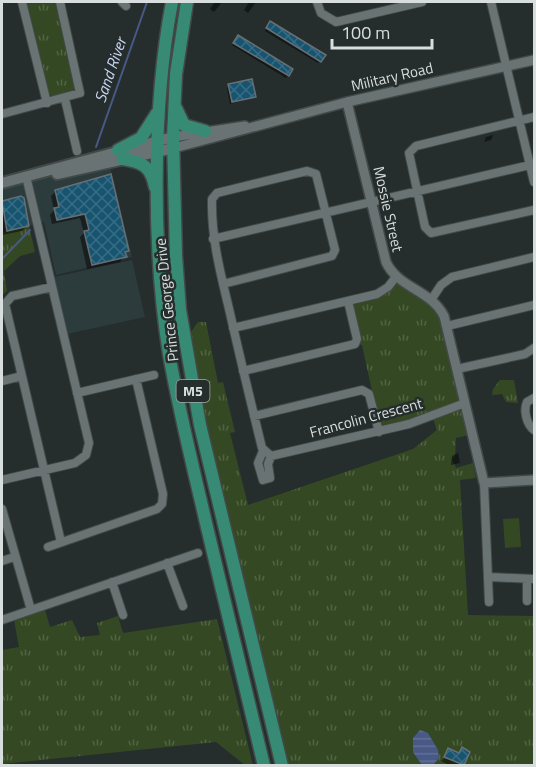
<svg xmlns="http://www.w3.org/2000/svg" width="536" height="767" font-family="'Titillium Web',sans-serif">
  <style>
    .built { fill: #2c3b3c }
    .grass { fill: url(#grass-tufts) }
    .garden { fill: #344923 }
    .water { fill: url(#water-rules) }
    .shadow { fill: #0007 }
    .lines { fill: none; stroke-linecap: round; stroke-linejoin: round }
    .stream { stroke: #485986; stroke-width: 2 }
    .building { fill: url(#building-cross-hatch); stroke: #686f73; stroke-width: 1.5 }
    .minor-casing { stroke: #434949; stroke-width: 10 }
    .tertiary-casing { stroke: #434949; stroke-width: 12 }
    .secondary-casing { stroke: #434949; stroke-width: 14 }
    .primary-casing { stroke: #434949; stroke-width: 15 }
    .minor { stroke: #6a7373; stroke-width: 8 }
    .tertiary { stroke: #6a7373; stroke-width: 9 }
    .secondary { stroke: #6a7373; stroke-width: 10 }
    .primary { stroke: #378b74; stroke-width: 12 }
    .labels { text-anchor: middle; stroke-width: 5; stroke-linejoin: round; paint-order: stroke }
    .shield { fill: #252d2d; stroke: #a2a8a8; stroke-width: 1.5 }
    .shield-label { font-size: 14px; font-weight: bold; fill: #d8dddd }
    .street-label { font-size: 15px; fill: #d8dddd; stroke: #252d2d }
    .water-label { font-size: 16px; font-style: italic; fill: #cad7f4; stroke: #252d2d }
  </style>
  <defs>
    <pattern id="grass-tufts" width="24" height="20" patternUnits="userSpaceOnUse" patternTransform="scale(1.5)"><rect width="24" height="20" fill="#344923"/><path d="M3 7l-1-3M5 7V3M7 7l1-3M15 17l-1-3M17 17v-4M19 17l1-3" fill="none" stroke="#516342"/></pattern>
    <pattern id="water-rules" width="6" height="5" patternUnits="userSpaceOnUse" patternTransform="scale(1.5)"><rect width="6" height="5" fill="#485986"/><path d="M0 2.5h6" fill="none" stroke="#627097"/></pattern>
    <pattern id="building-cross-hatch" width="8" height="8" patternUnits="userSpaceOnUse" patternTransform="scale(1.5)"><rect width="8" height="8" fill="#175470"/><path d="M0 0l8 8M0 8l8-8" fill="none" stroke="#386c84"/></pattern>
  </defs>
  <rect width="100%" height="100%" fill="#252d2d"/>
  <path class="built" d="M 109,162 L 132,257 L 56,275 L 44,222 L 2,232 L 2,186 Z
    M 132,260 L 145,317 L 67,334 L 54,277 Z"/>
  <path class="grass" d="M 26,2 L 58,2 L 77,90 L 54,98 L 46,91 Z
    M 29,226 L 35,252 L 20,256 L 4,271 L 7,291 L 2,295 L 2,232 Z
    M 394,284 L 399,284 L 432,305 L 439,313 L 460,400 L 406,422 L 385,427 L 379,423 L 362,345 L 358,344 L 352,305 L 385,294 Z
    M 198,322 L 206,322 L 218,383 L 223,382 L 235,432 L 230,433 L 248,505 L 413,449 L 437,430 L 433,418 L 457,409 L 463,411 L 469,435 L 456,438 L 455,457 L 452,458 L 456,468 L 473,463 L 476,478 L 460,480 L 468,615 L 534,616 L 534,765 L 288,765 L 196,379 L 188,336 Z
    M 500,380 L 514,380 L 518,403 L 506,402 L 502,394 L 492,395 L 493,389 Z
    M 45,610 L 50,627 L 72,620 L 80,637 L 100,635 L 97,623 L 118,616 L 123,633 L 217,619 L 253,765 L 245,765 L 216,742 L 2,764 L 2,650 L 19,647 L 14,620 Z"/>
  <path class="garden" d="M 519,518 L 521,547 L 505,548 L 503,519 Z"/>
  <path class="water" d="M 420,730 L 428,733 L 438,750 L 439,758 L 434,764 L 422,765 L 413,752 L 413,738 Z"/>
  <path class="shadow" d="M 215,2 L 222,2 L 214,12 L 210,9 Z
    M 249,2 L 256,2 L 248,13 L 244,10 Z
    M 268,25 L 320,61 L 318,63 L 265,31 Z
    M 236,40 L 291,70 L 288,75 L 286,78 L 232,45 Z
    M 229,86 L 255,97 L 230,104 L 227,88 Z
    M 493,135 L 491,140 L 484,142 L 486,137 Z
    M 110,176 L 127,250 L 120,262 L 87,269 L 80,237 L 84,233 L 80,218 L 52,224 L 50,215 L 54,210 L 51,196 L 56,191 Z
    M 2,203 L 28,225 L 22,231 L 2,235 Z
    M 458,453 L 460,463 L 451,465 L 452,456 Z
    M 462,749 L 468,752 L 462,766 L 451,766 L 441,761 L 448,750 L 457,754 Z"/>
  <g class="lines">
    <path class="stream" d="M 96,147 L 147,2
      M 2,259 L 30,230"/>
  </g>
  <path class="building" d="M 270,21 L 326,55 L 321,62 L 266,28 Z
    M 238,35 L 293,69 L 289,76 L 233,43 Z
    M 252,79 L 256,97 L 232,102 L 228,84 Z
    M 111,174 L 129,251 L 125,252 L 127,257 L 92,265 L 84,231 L 89,230 L 85,214 L 57,220 L 54,208 L 59,207 L 55,190 Z
    M 21,196 L 24,198 L 29,226 L 7,231 L 2,201 Z
    M 462,747 L 470,752 L 464,765 L 444,757 L 448,748 L 459,753 Z"/>
  <g class="lines">
    <g class="minor-casing">
      <path id="minor" d="M 22,2 L 47,103
        M 122,2 L 126,6
        M 317,2 L 321,13 L 336,22 L 422,2
        M 491,2 L 534,182
        M 65,99 L 77,151
        M 2,114 L 80,93 L 60,2
        M 534,117 L 416,146 L 409,153 L 425,227 L 431,233 L 534,210
        M 213,239 L 530,165
        M 223,284 L 332,256 L 335,250 L 316,174 L 307,171 L 217,193 L 212,199 C 211,239 221,275 230,313 C 240,358 251,403 262,448 L 271,456
        M 52,287 L 12,296 L 5,304 L 61,542
        M 431,300 L 441,285 L 452,277 L 534,257
        M 447,326 L 534,305
        M 233,328 L 377,294 L 388,287 L 395,278
        M 457,369 L 525,354 L 534,348
        M 243,371 L 355,344 L 357,339 L 348,301
        M 2,381 L 22,376
        M 77,393 L 154,375
        M 534,398 L 527,402 C 523,411 527,425 534,430
        M 254,416 L 362,390 L 369,394 L 379,432
        M 263,451 L 258,463 L 263,480 L 270,478 L 268,464 L 271,456
        M 271,456 L 409,424 L 465,403
        M 2,480 L 75,463 L 86,455 L 89,443 L 26,176
        M 484,483 L 489,602
        M 2,509 L 31,610
        M 48,547 L 157,509 L 162,504 L 163,494 L 136,379
        M 2,561 L 14,557
        M 167,563 L 183,606
        M 490,577 L 534,579
        M 112,582 L 123,615
        M 527,601 L 527,579
        M 2,620 L 198,553"/>
    </g>
    <g class="tertiary-casing">
      <path id="tertiary" d="M 347,102 L 386,262 C 398,288 431,290 444,316 L 484,483 L 534,480
        M 173,137 L 245,126
        M 174,148 L 347,102 L 534,60"/>
    </g>
    <g class="secondary-casing">
      <path id="secondary" d="M 57,174 L 174,148
        M 2,183 L 173,137"/>
    </g>
    <g class="primary-casing">
      <path id="primary" d="M 172,2 C 152,107 152,248 169,354 C 179,411 193,467 206,523 C 225,604 245,685 264,766
        M 187,2 L 176,74 L 173,137 L 176,256 L 180,310 L 200,425 L 282,766
        M 176,108 L 184,125 L 205,131
        M 118,150 L 141,138 L 157,113
        M 123,159 C 142,162 151,166 155,187"/>
    </g>
    <use href="#minor" class="minor"/>
    <use href="#tertiary" class="tertiary"/>
    <use href="#secondary" class="secondary"/>
    <use href="#primary" class="primary"/>
  </g>
  <g class="labels">
    <rect class="shield" x="176.5" y="380" width="33" height="22" rx="4.5"/>
    <g class="shield-label">
      <text x="193" y="396">M5</text>
    </g>
    <g class="street-label">
      <text transform="translate(392 77) rotate(-13)" y="5">Military Road</text>
      <text transform="translate(388 209) rotate(77)" y="5">Mossie Street</text>
      <text transform="translate(167 300) rotate(-96)" y="5">Prince George Drive</text>
      <text transform="translate(366 418) rotate(-15)" y="5">Francolin Crescent</text>
    </g>
    <g class="water-label">
      <text transform="translate(110 70) rotate(-71)" y="6">Sand River</text>
    </g>
  </g>
  <rect width="536" height="767" fill="none" stroke="#d8dddd" stroke-width="6"/>
  <path d="M332 39v9h100v-9" fill="none" stroke="#d8dddd" stroke-width="3"/>
  <text x="341" y="39" font-size="18" fill="#d8dddd" stroke="#252d2d" stroke-width="4.5" paint-order="stroke">100 m</text>
</svg>
